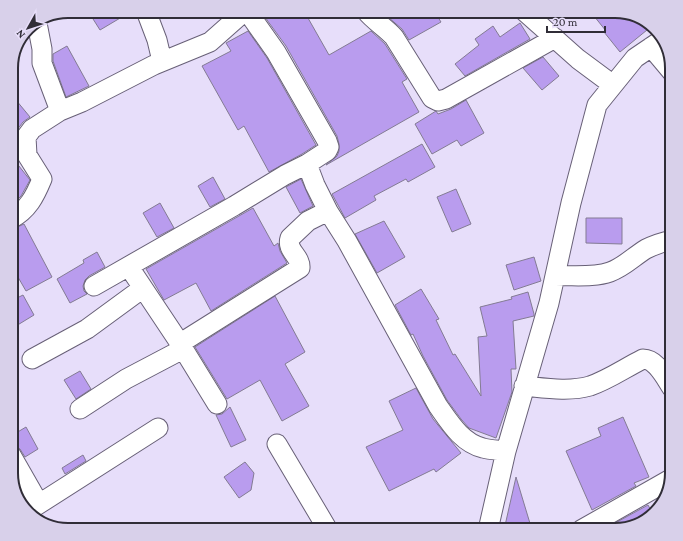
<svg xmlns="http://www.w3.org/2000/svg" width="683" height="541" font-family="'Crimson Pro',serif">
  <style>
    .building { fill: #b99cee; stroke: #837b93 }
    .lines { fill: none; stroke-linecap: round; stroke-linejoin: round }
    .minor-casing { stroke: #686077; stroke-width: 21 }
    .minor { stroke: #fff; stroke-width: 19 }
    .rim { fill: none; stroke: #302d37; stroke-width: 2 }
  </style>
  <rect width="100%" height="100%" fill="#e7defa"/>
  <path class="building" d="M 88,11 L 132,11 L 100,30 Z
    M 278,11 L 304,11 L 329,55 L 371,31 L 385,44 L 407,79 L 402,82 L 419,112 L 326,165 L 337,156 L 339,151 L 339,144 L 337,136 L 286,46 L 267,20 L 266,18 Z
    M 381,11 L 434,11 L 441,22 L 409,40 L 402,29 Z
    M 590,11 L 615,11 L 638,20 L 647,30 L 620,52 L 604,32 L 606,31 Z
    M 520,23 L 530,39 L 465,76 L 455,64 L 479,45 L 475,39 L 493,26 L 500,37 Z
    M 248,31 L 267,58 L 316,145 L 302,154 L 269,172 L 244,126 L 238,130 L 202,66 L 231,51 L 226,43 Z
    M 67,46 L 89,86 L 66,97 L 53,61 L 53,54 Z
    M 543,57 L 559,76 L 542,90 L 523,68 Z
    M 11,94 L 30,117 L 23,122 L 17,130 L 16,135 L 11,139 Z
    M 466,100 L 484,133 L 461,146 L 457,140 L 432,154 L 415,124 L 436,111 L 438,114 L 451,109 Z
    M 422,144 L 435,167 L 408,182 L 406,179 L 374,196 L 376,200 L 345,218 L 332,194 Z
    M 11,156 L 30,180 L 21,196 L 11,206 Z
    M 213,177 L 225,199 L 210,207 L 198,186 Z
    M 301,179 L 313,206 L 300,213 L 286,187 Z
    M 456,189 L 471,224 L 452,232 L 437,197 Z
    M 160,203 L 174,228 L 157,237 L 143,213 Z
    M 253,208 L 274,246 L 278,243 L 280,251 L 287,263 L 211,311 L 196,283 L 164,300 L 146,269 Z
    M 586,218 L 622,218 L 622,244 L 586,243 Z
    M 384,221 L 405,257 L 377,273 L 355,234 Z
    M 24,224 L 52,277 L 26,291 L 11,265 L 11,230 Z
    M 97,252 L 105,267 L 89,276 L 85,280 L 83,286 L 84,291 L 87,294 L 70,303 L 57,279 L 84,263 L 83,260 Z
    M 534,257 L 541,281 L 514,290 L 506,265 Z
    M 421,289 L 439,319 L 436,320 L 453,355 L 455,354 L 481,396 L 478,337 L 487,336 L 480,307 L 512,299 L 511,297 L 528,292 L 534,314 L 534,316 L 513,321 L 516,369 L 511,369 L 512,392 L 496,438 L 469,428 L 461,419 L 447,400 L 423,356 L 413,334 L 411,335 L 395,305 Z
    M 23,295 L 34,315 L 11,329 L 11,301 Z
    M 275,296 L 305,352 L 285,364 L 309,406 L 282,421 L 260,380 L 227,399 L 195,347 Z
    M 80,371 L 91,389 L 76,399 L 64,380 Z
    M 416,388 L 433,419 L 461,453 L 436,472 L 434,469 L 389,491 L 366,447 L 403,430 L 389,401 Z
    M 230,407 L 246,440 L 231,447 L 216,415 L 222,414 Z
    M 623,417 L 649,477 L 634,483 L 636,486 L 592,510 L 566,451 L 601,436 L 598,428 Z
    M 26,427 L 38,449 L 25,457 L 20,449 L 14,445 L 11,440 L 11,436 Z
    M 83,455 L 86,461 L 65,474 L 62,468 Z
    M 245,462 L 254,473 L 251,490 L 239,498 L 224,477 Z
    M 516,477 L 532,530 L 504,530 Z
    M 648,505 L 653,514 L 640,524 L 621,528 L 617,522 Z"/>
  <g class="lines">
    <g class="minor-casing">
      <path id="minor" d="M 146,11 L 157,40 L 162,61
        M 247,11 L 276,52 L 327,141 L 329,147 L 327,151 L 307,164 L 315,185 L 328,211 L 347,241 L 438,406 C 450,423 462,443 483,448 C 490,450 498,450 506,451
        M 366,11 C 374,21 385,27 394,37 L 432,98 L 438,101 L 446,99 L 555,38
        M 524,11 L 578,59 L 613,85
        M 37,23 L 42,49 L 42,63 L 60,111
        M 651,47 L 672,72
        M 11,219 C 28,210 35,196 42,179 L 27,155 L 26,137 L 32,129 L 60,111 L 82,102 L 154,65 L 210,42 L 245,11
        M 129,267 L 179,342 L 217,404
        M 555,276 C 573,275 593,278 610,272 C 624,267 633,257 646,249 C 654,245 663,242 672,240
        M 94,286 L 234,206 L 285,175 L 307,164
        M 179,342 L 187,339 L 300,268 C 301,256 286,251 290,238 L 308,221 L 328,211
        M 32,359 L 87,329 L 143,288
        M 524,386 C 545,388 569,392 590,386 C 608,380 625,368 643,359 C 657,359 665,378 672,388
        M 80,409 L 126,379 L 183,349
        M 277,444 L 328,530
        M 11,455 L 39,504
        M 28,511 L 158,428
        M 488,530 L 506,451 L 549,303 L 571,203 L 597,105 L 635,58 L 663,39
        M 581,530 L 669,480"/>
    </g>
    <use href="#minor" class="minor"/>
  </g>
  <path d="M0 0H683V541H0ZM68 18H615A50 50 0 0 1 665 68V473A50 50 0 0 1 615 523H68A50 50 0 0 1 18 473V68A50 50 0 0 1 68 18Z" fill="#d8d0ea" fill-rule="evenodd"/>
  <path class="rim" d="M68 18H615A50 50 0 0 1 665 68V473A50 50 0 0 1 615 523H68A50 50 0 0 1 18 473V68A50 50 0 0 1 68 18Z"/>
  <g transform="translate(28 28) rotate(231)" stroke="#e7defa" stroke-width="3" paint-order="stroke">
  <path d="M0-3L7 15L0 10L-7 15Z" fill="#302d37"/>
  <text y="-6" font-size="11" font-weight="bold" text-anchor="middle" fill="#302d37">N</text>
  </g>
  <path d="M547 26v6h58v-6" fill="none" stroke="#302d37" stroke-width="2"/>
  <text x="553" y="26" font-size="12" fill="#302d37" stroke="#e7defa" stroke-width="3" paint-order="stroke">20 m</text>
</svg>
